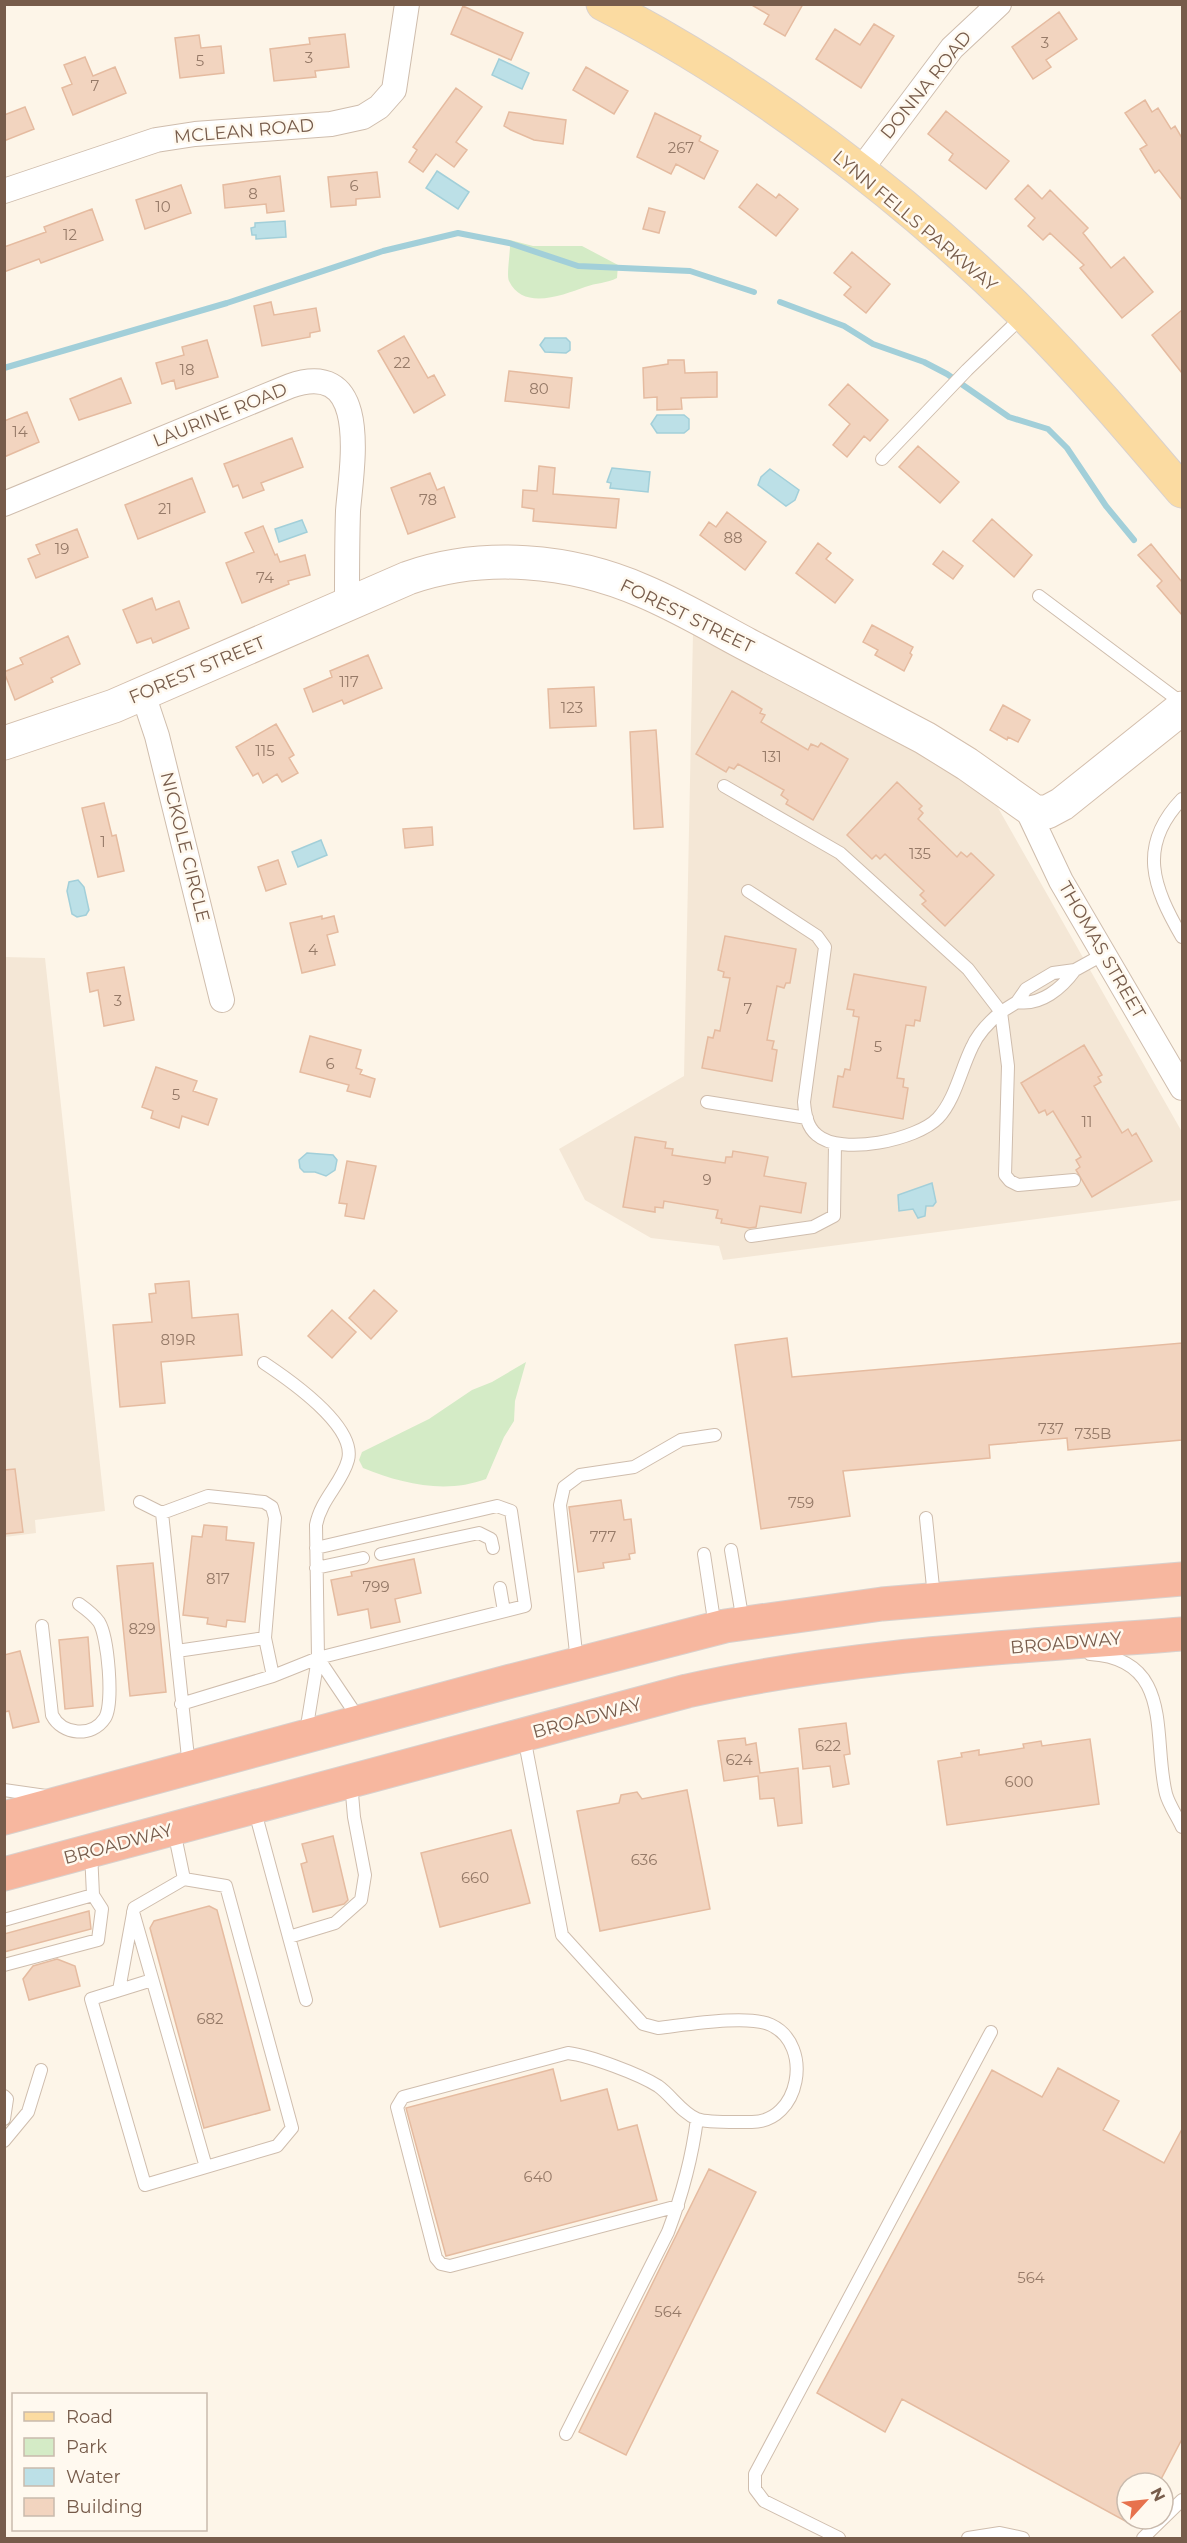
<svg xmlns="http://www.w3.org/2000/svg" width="1187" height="2543" font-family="Montserrat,sans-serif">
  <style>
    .residential { fill: #f4e7d6 }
    .green { fill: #d4ebc6 }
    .water { fill: #bce0e7; stroke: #a2cfd9; stroke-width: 1.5 }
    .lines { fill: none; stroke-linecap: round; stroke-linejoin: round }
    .stream { stroke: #a2cfd9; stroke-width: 6 }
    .building { fill: #f2d4bf; stroke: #e5bba0; stroke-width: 1.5 }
    .lane-casing { stroke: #cfbdad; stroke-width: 14 }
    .street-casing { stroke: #cfbdad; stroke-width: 26 }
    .secondary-casing { stroke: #d4bfad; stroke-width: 35 }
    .primary-casing { stroke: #d9d1cd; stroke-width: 35 }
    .highway-casing { stroke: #d9d1cd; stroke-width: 35 }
    .lane { stroke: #fff; stroke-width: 12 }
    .street { stroke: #fff; stroke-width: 24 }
    .secondary { stroke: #fff; stroke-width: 33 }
    .primary { stroke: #fbdba1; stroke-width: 33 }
    .highway { stroke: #f7b79f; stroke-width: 33 }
    .labels { text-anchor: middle; stroke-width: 5; stroke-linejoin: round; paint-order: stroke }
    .number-label { font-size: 15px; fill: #967a68 }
    .street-label { font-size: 18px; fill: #775c4b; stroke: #fff9ef }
  </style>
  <rect width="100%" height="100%" fill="#fdf5e8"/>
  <path class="residential" d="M 693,633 L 916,750 L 968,782 L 997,806 L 1182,1132 L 1182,1200 L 723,1260 L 719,1246 L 651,1238 L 585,1200 L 559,1149 L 684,1076 Z
    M 4,957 L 45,958 L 105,1511 L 35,1520 L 36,1533 L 5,1537 Z"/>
  <path class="green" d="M 510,240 L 533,246 L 582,246 L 618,265 L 617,278 C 607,283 596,283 585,287 C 563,295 523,311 509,281 C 506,275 511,250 510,240 Z
    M 526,1362 L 515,1401 L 514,1421 L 504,1437 L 486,1479 C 446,1494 402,1484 363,1468 L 359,1460 L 362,1452 L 429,1419 L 472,1390 L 492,1382 Z"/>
  <path class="water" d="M 499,59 L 529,73 L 522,89 L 492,75 Z
    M 437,171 L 469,192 L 458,209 L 426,188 Z
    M 285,221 L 286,237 L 256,239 L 256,235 L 252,235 L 251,228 L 255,227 L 255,223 Z
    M 545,338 L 566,338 L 570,342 L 570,350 L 566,353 L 545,352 L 540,345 Z
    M 657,415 L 684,415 L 689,419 L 689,429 L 684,433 L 657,433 L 651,424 Z
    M 612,468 L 650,472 L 648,492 L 610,488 L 611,483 L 607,482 Z
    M 770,469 L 799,490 L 795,500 L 786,506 L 758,485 L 761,477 Z
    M 302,520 L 307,532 L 279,542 L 275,529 Z
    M 321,840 L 327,855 L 298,867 L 292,852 Z
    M 78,880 L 84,887 L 89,910 L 86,915 L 77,917 L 72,914 L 67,891 L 69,882 Z
    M 307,1153 L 333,1155 L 337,1160 L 335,1170 L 326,1176 L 315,1172 L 304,1172 L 300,1168 L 299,1160 Z
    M 932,1183 L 936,1202 L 933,1206 L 926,1206 L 925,1216 L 918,1218 L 913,1209 L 899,1211 L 898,1195 Z"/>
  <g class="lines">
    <path class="stream" d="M 780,302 L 844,326 L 873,344 L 924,362 L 947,374 L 1009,417 L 1048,429 L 1067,448 L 1106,506 L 1134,540
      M 4,368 L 227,303 L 383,251 L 458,233 L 509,243 L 578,266 L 690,271 L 754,292"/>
  </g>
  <path class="building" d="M 750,4 L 803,4 L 785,36 L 764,24 L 769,15 Z
    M 463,6 L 523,33 L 511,60 L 451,34 Z
    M 1059,12 L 1077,39 L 1046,60 L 1051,67 L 1033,79 L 1012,47 Z
    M 874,24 L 894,36 L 861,88 L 816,59 L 835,29 L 860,45 Z
    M 345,34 L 349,67 L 315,71 L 316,77 L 274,81 L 270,49 L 310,44 L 309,38 Z
    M 199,35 L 201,48 L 221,46 L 224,73 L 180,78 L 175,38 Z
    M 85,57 L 93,76 L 115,67 L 126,93 L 73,115 L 62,88 L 72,84 L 64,65 Z
    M 586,67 L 628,91 L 614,114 L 573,90 Z
    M 456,88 L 482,107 L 456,142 L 467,150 L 454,167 L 436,154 L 423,172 L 409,162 L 417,150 L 413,147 Z
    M 1145,100 L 1152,112 L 1158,108 L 1171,129 L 1175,126 L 1182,138 L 1182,200 L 1159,170 L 1155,173 L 1140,149 L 1147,145 L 1125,113 Z
    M 25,107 L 34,129 L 4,141 L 4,115 Z
    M 946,111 L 1009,161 L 986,189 L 949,160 L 953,154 L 928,134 Z
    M 509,112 L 566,120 L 563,144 L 534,140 L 511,130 L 504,126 Z
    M 655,113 L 701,136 L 699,141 L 718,151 L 704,179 L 676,164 L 671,174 L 637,157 Z
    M 377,172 L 380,197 L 356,199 L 356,205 L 331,207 L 328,177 Z
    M 280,176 L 284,211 L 267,213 L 266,204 L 225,208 L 223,185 Z
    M 757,184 L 776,198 L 779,194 L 798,209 L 776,236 L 739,207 Z
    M 181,185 L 191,213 L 145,229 L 136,200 Z
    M 1028,185 L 1042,199 L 1050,190 L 1088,228 L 1083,233 L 1111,268 L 1124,257 L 1153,292 L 1122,318 L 1080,268 L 1084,265 L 1050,233 L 1043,240 L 1028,226 L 1035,218 L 1015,199 Z
    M 649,208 L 665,212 L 659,233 L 643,229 Z
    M 92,209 L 103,240 L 41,263 L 39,259 L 4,272 L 4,247 L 46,232 L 44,227 Z
    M 852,252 L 890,284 L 866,313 L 844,295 L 851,287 L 834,273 Z
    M 271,302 L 274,315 L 316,308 L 320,331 L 310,333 L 310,337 L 262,346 L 254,306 Z
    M 1182,310 L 1182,373 L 1152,335 Z
    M 404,336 L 428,378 L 434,375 L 445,395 L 414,413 L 378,351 Z
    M 207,340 L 218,377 L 176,389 L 174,380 L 162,384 L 156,363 L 184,355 L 182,347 Z
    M 668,360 L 684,360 L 685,373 L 717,372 L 717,397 L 681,398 L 682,409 L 657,410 L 657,397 L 644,398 L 643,368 L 668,364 Z
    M 509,371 L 572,378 L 569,408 L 505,401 Z
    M 121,378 L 131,403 L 79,420 L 70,399 Z
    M 848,384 L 888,420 L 870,441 L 864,436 L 847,457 L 833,445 L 850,424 L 829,405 Z
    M 27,412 L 39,442 L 4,457 L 4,421 Z
    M 292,438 L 303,467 L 261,483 L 264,490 L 243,498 L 238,485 L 233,487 L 224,464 Z
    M 918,446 L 959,482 L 940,503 L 899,467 Z
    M 539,466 L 555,468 L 553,494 L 619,499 L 616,528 L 533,521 L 534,509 L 522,507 L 523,490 L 537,491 Z
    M 430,473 L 437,490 L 444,487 L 455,517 L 408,534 L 391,488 Z
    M 192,478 L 205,512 L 138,539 L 125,505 Z
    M 727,512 L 766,542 L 745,570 L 700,535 L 709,522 L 716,527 Z
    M 992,519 L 1032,555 L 1014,577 L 973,541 Z
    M 263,526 L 275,555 L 277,554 L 280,562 L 305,555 L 310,575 L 288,581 L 289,584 L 242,603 L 226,563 L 254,552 L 245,533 Z
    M 77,529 L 88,557 L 36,578 L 28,559 L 40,554 L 36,545 Z
    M 818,543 L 831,553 L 826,559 L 853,580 L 835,603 L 796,573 Z
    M 1151,544 L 1182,582 L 1182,615 L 1157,586 L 1162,581 L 1138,555 Z
    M 943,551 L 963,566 L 953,579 L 933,564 Z
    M 152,598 L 156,610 L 179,601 L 189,628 L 153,643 L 151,638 L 137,643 L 123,610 Z
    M 872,625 L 913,647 L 910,653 L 912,655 L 904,671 L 875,655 L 878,650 L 863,642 Z
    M 68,636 L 80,664 L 51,678 L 53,682 L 15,700 L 4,672 L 23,664 L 20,658 Z
    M 368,655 L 382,688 L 344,704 L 342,700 L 313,712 L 304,689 L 332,677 L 330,671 Z
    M 594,687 L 596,726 L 550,728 L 548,689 Z
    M 732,691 L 762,709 L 760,713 L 765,715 L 761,722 L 808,750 L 811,744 L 818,747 L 821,743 L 848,759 L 813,820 L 786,804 L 788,800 L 781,795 L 784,790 L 738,764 L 734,769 L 729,767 L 726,772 L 696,754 Z
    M 1003,705 L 1030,720 L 1018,742 L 1008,737 L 1007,740 L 990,730 Z
    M 276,724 L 294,755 L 289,758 L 298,773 L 282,782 L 277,774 L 263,783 L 258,773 L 253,776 L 236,747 Z
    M 656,730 L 663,827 L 634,829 L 630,732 Z
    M 897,782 L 922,806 L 919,809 L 923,813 L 918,819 L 957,857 L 961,852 L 967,857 L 971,853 L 994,875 L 945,926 L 922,904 L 926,901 L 920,895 L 924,891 L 885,854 L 880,859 L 876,855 L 872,859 L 847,835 Z
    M 104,803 L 112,836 L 116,835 L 124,871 L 98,877 L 82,808 Z
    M 432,827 L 433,845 L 405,848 L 403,829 Z
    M 278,860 L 286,884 L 266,891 L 258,867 Z
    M 322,916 L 322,919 L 334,916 L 338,932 L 327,935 L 335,965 L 302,973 L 290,923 Z
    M 725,936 L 796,949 L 790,983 L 786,983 L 784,988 L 777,986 L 767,1040 L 774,1041 L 772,1049 L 777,1050 L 772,1081 L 702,1068 L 708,1037 L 713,1038 L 715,1030 L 720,1031 L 730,978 L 723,977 L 724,972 L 718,970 Z
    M 124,967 L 134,1020 L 104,1026 L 98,990 L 90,992 L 87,973 Z
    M 854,974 L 926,987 L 920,1021 L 915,1020 L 914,1026 L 906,1025 L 897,1078 L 904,1079 L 903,1087 L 908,1088 L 903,1119 L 833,1107 L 838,1076 L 843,1077 L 845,1069 L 850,1070 L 859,1017 L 853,1016 L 854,1010 L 847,1009 Z
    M 310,1036 L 361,1050 L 356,1068 L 362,1070 L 360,1074 L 375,1079 L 370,1097 L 347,1091 L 349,1085 L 300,1072 Z
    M 1084,1045 L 1102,1075 L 1098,1077 L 1101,1082 L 1094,1086 L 1122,1133 L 1128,1129 L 1132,1136 L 1136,1133 L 1152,1161 L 1092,1197 L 1076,1170 L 1080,1167 L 1076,1160 L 1081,1157 L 1053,1111 L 1047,1115 L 1045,1110 L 1039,1113 L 1021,1083 Z
    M 156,1067 L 197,1081 L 193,1091 L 217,1099 L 208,1125 L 182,1116 L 179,1128 L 151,1118 L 153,1111 L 142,1107 Z
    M 635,1137 L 666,1142 L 665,1148 L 673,1149 L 672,1155 L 725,1163 L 726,1157 L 732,1157 L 733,1151 L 768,1157 L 764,1176 L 806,1183 L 801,1213 L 760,1206 L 756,1227 L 749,1228 L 721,1223 L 722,1219 L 716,1218 L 718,1210 L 664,1201 L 663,1208 L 655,1207 L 655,1212 L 623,1207 Z
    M 347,1161 L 376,1166 L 364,1219 L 345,1216 L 347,1204 L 339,1203 Z
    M 189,1281 L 192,1318 L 238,1314 L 242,1355 L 161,1362 L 165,1403 L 120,1407 L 113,1325 L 152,1322 L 149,1294 L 156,1293 L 155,1284 Z
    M 374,1290 L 397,1311 L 371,1339 L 349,1318 Z
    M 332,1310 L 356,1332 L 332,1358 L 308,1336 Z
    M 787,1338 L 792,1377 L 1182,1343 L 1182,1440 L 1068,1450 L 1067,1438 L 989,1445 L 990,1458 L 843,1471 L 850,1516 L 761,1529 L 735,1345 Z
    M 15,1469 L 23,1532 L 4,1534 L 4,1470 Z
    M 621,1500 L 624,1520 L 631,1519 L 635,1553 L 629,1554 L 630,1559 L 603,1563 L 604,1568 L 578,1572 L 569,1507 Z
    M 204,1525 L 227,1527 L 226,1540 L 254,1543 L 245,1622 L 227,1620 L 226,1627 L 207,1624 L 208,1618 L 183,1615 L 192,1536 L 202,1537 Z
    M 414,1559 L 421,1593 L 395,1599 L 400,1622 L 371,1628 L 368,1609 L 338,1615 L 331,1580 L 352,1576 L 351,1572 Z
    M 153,1563 L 166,1692 L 130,1696 L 117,1566 Z
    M 88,1637 L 93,1706 L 65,1709 L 59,1640 Z
    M 20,1651 L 39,1722 L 13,1728 L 9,1711 L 4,1712 L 4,1655 Z
    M 846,1723 L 850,1754 L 844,1755 L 849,1784 L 833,1787 L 830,1766 L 803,1769 L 799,1729 Z
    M 745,1738 L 746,1745 L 756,1743 L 760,1773 L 798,1768 L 802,1823 L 778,1826 L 774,1798 L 760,1799 L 758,1776 L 724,1781 L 718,1741 Z
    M 1090,1739 L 1099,1804 L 947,1825 L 938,1761 L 962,1757 L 961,1753 L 979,1750 L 979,1755 L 1024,1748 L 1023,1744 L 1041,1741 L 1042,1746 Z
    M 687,1790 L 710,1909 L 600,1931 L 577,1811 L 619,1803 L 621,1795 L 637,1792 L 642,1799 Z
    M 511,1830 L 530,1903 L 440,1927 L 421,1853 Z
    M 333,1836 L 348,1900 L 344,1904 L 313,1912 L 301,1864 L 307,1862 L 302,1844 Z
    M 209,1906 L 217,1910 L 270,2110 L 204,2128 L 150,1928 L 154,1921 Z
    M 89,1911 L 91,1929 L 4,1952 L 4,1934 Z
    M 57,1959 L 75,1966 L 80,1986 L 29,2000 L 23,1979 L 33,1966 Z
    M 1058,2068 L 1119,2101 L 1103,2130 L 1164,2163 L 1182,2129 L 1182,2439 L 1159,2483 L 1127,2483 L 1127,2522 L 902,2399 L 885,2432 L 817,2393 L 992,2070 L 1042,2097 Z
    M 553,2069 L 561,2101 L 607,2089 L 618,2130 L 637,2125 L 657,2200 L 446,2256 L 406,2108 Z
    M 709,2169 L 756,2192 L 626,2455 L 579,2432 Z"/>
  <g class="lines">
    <g class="lane-casing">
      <path id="lane" d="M 882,459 L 967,370 L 1023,316
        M 1039,596 L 1182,703
        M 724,786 L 840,853 L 968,969 L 1001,1012 C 989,1022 978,1033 972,1047 C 961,1069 955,1100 938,1118 C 917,1140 841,1156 817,1135 C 807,1127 805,1114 804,1102 L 825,947 L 817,936 L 748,891
        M 1182,799 C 1137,846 1153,887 1182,937
        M 1017,1002 C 1041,1006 1062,988 1075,970
        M 707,1102 L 807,1118
        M 1074,1180 L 1018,1185 L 1010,1181 L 1005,1175 L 1008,1066 L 1001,1012 L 1017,1002 L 1026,989 L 1053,973 L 1075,970 L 1104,954
        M 751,1236 L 813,1227 L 834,1216 L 835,1143
        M 264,1363 C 288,1379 357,1426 348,1460 C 342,1483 321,1499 316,1525 L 318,1658 L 306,1732
        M 140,1502 L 162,1513 L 189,1767
        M 162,1513 L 208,1496 L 264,1502 L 272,1507 L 275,1518 L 265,1638 L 273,1676
        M 926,1518 L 934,1597
        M 731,1550 L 743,1622
        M 381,1554 L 479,1533 L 491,1539 L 493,1548
        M 704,1554 L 715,1627
        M 316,1568 L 363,1558
        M 500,1588 L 504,1611
        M 42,1626 L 52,1715 C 62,1735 92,1738 105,1718 C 114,1703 108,1637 99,1622 C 94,1615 86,1609 79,1604
        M 177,1651 L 265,1638
        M 1090,1654 C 1175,1659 1152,1738 1166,1794 C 1169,1805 1177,1816 1182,1827
        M 318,1658 L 359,1719
        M 577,1662 L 560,1505 L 564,1487 L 580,1475 L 634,1467 L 681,1440 L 715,1435
        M 181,1704 L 273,1676 L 318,1658 L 525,1606 L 511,1511 L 497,1506 L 316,1548
        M 524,1737 L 562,1935 L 643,2024 L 658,2028 C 685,2025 748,2014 771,2025 C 814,2045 800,2123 751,2122 C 739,2122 707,2123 697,2119 C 682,2113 671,2095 658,2086 C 639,2074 591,2056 568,2053 L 403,2097 L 397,2107 L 436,2258 L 441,2264 L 450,2266 L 678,2206
        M 4,1790 L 46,1796
        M 254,1808 L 306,2000
        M 133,1912 L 206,2167
        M 4,1920 L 93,1895
        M 289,1937 L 335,1923 L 361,1900 L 365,1875 L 354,1817 L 351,1782
        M 4,1965 L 98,1940 L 102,1909 L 93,1895 L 91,1852
        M 152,1980 L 91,1999 L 145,2185 L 277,2146 L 292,2128 L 226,1886 L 184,1879
        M 119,1990 L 134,1908 L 184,1879 L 174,1831
        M 4,2096 L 7,2099 L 4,2119
        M 4,2141 L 28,2112 L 41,2070
        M 566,2434 L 668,2232 C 682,2195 692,2158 697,2119
        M 839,2538 L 764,2501 L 755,2489 L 755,2474 L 991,2032
        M 968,2538 L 1000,2533 L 1023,2538
        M 1143,2538 L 1182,2500"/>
    </g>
    <g class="street-casing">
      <path id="street" d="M 859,172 L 952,48 L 999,4
        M 4,191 L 156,140 L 195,134 L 331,124 L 363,117 L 379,107 L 394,90 L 407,4
        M 4,504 L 290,386 C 373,357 351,470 348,511 C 347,542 347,573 347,603
        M 143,694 L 157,736 L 222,1000
        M 1027,809 L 1061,881 L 1182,1088"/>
    </g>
    <g class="secondary-casing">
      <path id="secondary" d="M 4,743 L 114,706 L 408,578 C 483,552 570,559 643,591 C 679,606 714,627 748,645 C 807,676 866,707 925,738 L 967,764 L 1035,812 L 1047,812 L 1062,804 L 1182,708"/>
    </g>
    <g class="primary-casing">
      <path id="primary" d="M 603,4 C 753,81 906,197 1025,316 C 1080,371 1131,431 1182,491"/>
    </g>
    <g class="highway-casing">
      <path id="highway" d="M 4,1818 L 511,1681 L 725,1626 L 882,1604 L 1182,1579
        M 4,1874 L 687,1691 C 849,1654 1017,1647 1182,1634"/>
    </g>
    <use href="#lane" class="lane"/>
    <use href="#street" class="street"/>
    <use href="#secondary" class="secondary"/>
    <use href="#primary" class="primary"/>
    <use href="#highway" class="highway"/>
  </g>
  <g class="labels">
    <g class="number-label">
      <text x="1045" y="48">3</text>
      <text x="309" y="63">3</text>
      <text x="200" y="66">5</text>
      <text x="95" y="91">7</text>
      <text x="681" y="153">267</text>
      <text x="354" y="191">6</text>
      <text x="253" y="199">8</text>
      <text x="163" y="212">10</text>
      <text x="70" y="240">12</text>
      <text x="402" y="368">22</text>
      <text x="187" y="375">18</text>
      <text x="539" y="394">80</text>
      <text x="20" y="437">14</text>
      <text x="428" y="505">78</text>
      <text x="165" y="514">21</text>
      <text x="733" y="543">88</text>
      <text x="62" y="554">19</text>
      <text x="265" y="583">74</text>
      <text x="349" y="687">117</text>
      <text x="572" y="713">123</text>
      <text x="265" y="756">115</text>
      <text x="772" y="762">131</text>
      <text x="103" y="847">1</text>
      <text x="920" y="859">135</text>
      <text x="313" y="955">4</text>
      <text x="118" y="1006">3</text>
      <text x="748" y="1014">7</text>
      <text x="878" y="1052">5</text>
      <text x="330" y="1069">6</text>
      <text x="176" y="1100">5</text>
      <text x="1087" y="1127">11</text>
      <text x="707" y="1185">9</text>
      <text x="178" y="1345">819R</text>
      <text x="1051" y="1434">737</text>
      <text x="1093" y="1439">735B</text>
      <text x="801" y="1508">759</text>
      <text x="603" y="1542">777</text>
      <text x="218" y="1584">817</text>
      <text x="376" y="1592">799</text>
      <text x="142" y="1634">829</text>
      <text x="828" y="1751">622</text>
      <text x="739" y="1765">624</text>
      <text x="1019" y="1787">600</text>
      <text x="644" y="1865">636</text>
      <text x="475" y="1883">660</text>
      <text x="210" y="2024">682</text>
      <text x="538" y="2182">640</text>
      <text x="1031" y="2283">564</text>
      <text x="668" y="2317">564</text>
    </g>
    <g class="street-label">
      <text transform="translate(926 85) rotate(-51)" y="6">DONNA ROAD</text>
      <text transform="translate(244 131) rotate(-5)" y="6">MCLEAN ROAD</text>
      <text transform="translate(915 221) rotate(40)" y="6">LYNN FELLS PARKWAY</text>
      <text transform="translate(220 415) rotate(-22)" y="6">LAURINE ROAD</text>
      <text transform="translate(687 616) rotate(26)" y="6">FOREST STREET</text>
      <text transform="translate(197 670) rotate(-23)" y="6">FOREST STREET</text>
      <text transform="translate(185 847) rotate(76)" y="6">NICKOLE CIRCLE</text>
      <text transform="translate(1102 950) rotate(60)" y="6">THOMAS STREET</text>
      <text transform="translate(1066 1643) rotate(-5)" y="6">BROADWAY</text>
      <text transform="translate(587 1718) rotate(-15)" y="6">BROADWAY</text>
      <text transform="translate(118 1844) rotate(-15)" y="6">BROADWAY</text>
    </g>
  </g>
  <rect width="1187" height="2543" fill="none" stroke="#775c4b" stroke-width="12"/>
  <rect x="12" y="2393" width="195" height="138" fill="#fff9ef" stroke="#c9baad" stroke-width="1.5"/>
  <rect x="24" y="2412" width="30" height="9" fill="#fbdba1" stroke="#c9baad" stroke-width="1.5"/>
  <text x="66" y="2423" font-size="18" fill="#775c4b">Road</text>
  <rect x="24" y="2438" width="30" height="18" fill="#d4ebc6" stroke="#c9baad" stroke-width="1.5"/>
  <text x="66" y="2453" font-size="18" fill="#775c4b">Park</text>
  <rect x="24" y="2468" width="30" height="18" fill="#bce0e7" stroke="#c9baad" stroke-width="1.5"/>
  <text x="66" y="2483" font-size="18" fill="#775c4b">Water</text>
  <rect x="24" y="2498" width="30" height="18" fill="#f2d4bf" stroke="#c9baad" stroke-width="1.5"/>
  <text x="66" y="2513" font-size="18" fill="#775c4b">Building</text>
  <g transform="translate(1145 2501) rotate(63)"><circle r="28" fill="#fff9ef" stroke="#c9baad" stroke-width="1.5"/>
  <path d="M0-4.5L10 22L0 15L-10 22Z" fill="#e7724d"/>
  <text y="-9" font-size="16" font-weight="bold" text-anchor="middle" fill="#775c4b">N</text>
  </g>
</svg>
